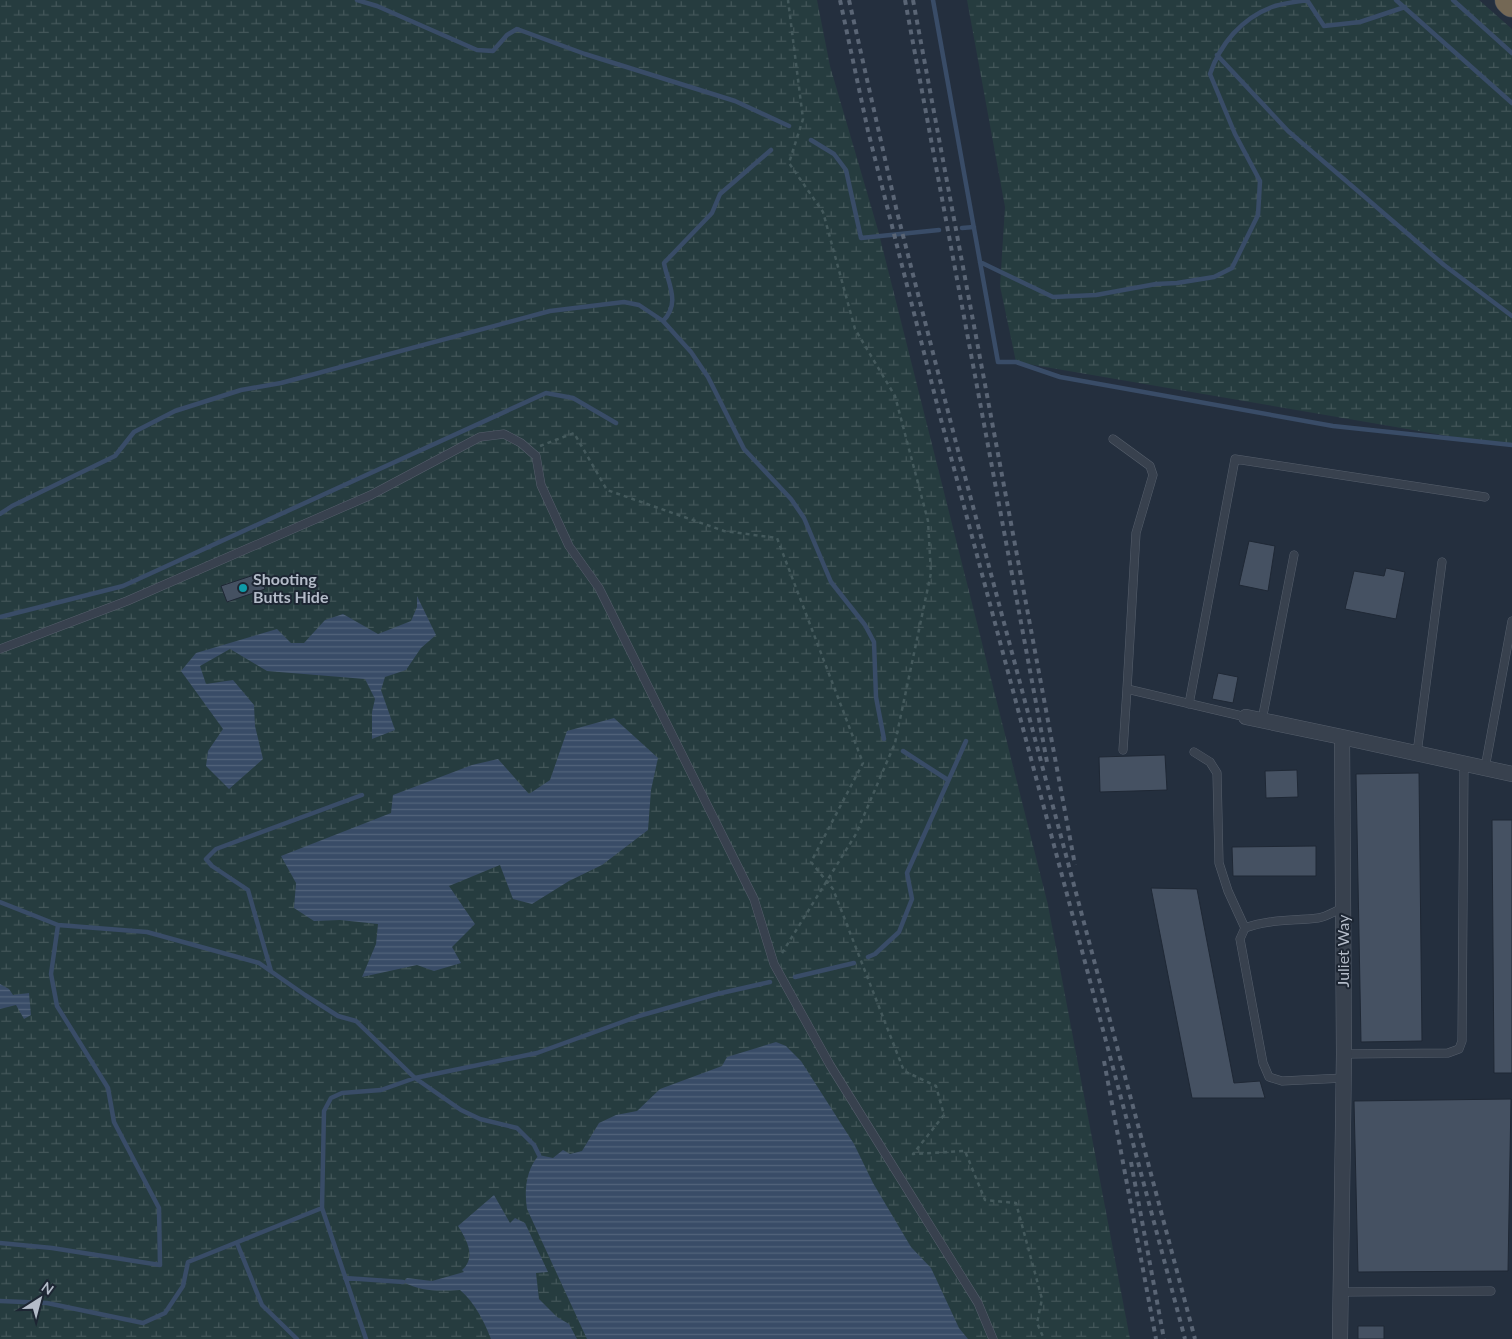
<svg xmlns="http://www.w3.org/2000/svg" width="1512" height="1339" font-family="Lato,sans-serif">
  <style>
    .wetland { fill: url(#wetland-marsh) }
    .water { fill: url(#water-rules) }
    .lines { fill: none; stroke-linecap: round; stroke-linejoin: round }
    .stream { stroke: #394c67; stroke-width: 4.5 }
    .building { fill: #455162; stroke: #1f2835 }
    .lane-casing { stroke: #565f6c; stroke-width: 9 }
    .street-casing { stroke: #565f6c; stroke-width: 16 }
    .highway-casing { stroke: #434c59; stroke-width: 29 }
    .path { stroke: #44595c; stroke-width: 2.5; stroke-dasharray: 4 4; stroke-linecap: butt }
    .lane { stroke: #38414e; stroke-width: 8 }
    .street { stroke: #38414e; stroke-width: 15 }
    .highway { stroke: #746855; stroke-width: 28 }
    .rail { stroke: #5a6575; stroke-width: 4; stroke-dasharray: 5 5; stroke-linecap: butt }
    .culture-dot { fill: #0f9aa8; stroke: #1d2633; stroke-width: 2 }
    .labels { text-anchor: middle; stroke-width: 4; stroke-linejoin: round; paint-order: stroke }
    .poi-label { font-size: 16px; font-weight: bold; fill: #b4bcc9; stroke: #1d2633; text-anchor: start }
    .street-label { font-size: 16px; fill: #b4bcc9; stroke: #1d2633 }
  </style>
  <defs>
    <pattern id="wetland-marsh" width="20" height="14" patternUnits="userSpaceOnUse" patternTransform="scale(1.25)"><rect width="20" height="14" fill="#263c3f"/><path d="M1 5h8M5 5V1M11 12h8M15 12V8" fill="none" stroke="#435659"/></pattern>
    <pattern id="water-rules" width="6" height="5" patternUnits="userSpaceOnUse" patternTransform="scale(1.25)"><rect width="6" height="5" fill="#394c67"/><path d="M0 2.5h6" fill="none" stroke="#53647b"/></pattern>
  </defs>
  <rect width="100%" height="100%" fill="#242f3e"/>
  <path class="wetland" d="M 0,0 L 817,0 L 830,66 L 878,230 L 1048,905 L 1130,1339 L 0,1339 Z
    M 967,0 L 1479,0 L 1512,29 L 1512,447 L 1016,362 L 1000,286 L 1005,207 Z"/>
  <path class="water" d="M 417,596 L 436,635 L 421,648 L 406,670 L 385,677 L 381,690 L 395,730 L 372,739 L 372,712 L 375,699 L 365,679 L 267,671 L 230,649 L 200,666 L 206,684 L 233,680 L 254,705 L 255,726 L 263,759 L 229,789 L 206,766 L 208,751 L 223,729 L 181,671 L 196,653 L 277,629 L 291,643 L 304,643 L 325,620 L 343,614 L 378,634 L 411,621 L 417,607 Z
    M 614,718 L 658,758 L 651,790 L 648,830 L 602,865 L 569,881 L 532,904 L 513,899 L 500,865 L 449,886 L 475,924 L 452,947 L 461,963 L 434,971 L 417,965 L 362,977 L 376,944 L 378,924 L 340,920 L 314,921 L 294,908 L 296,883 L 281,856 L 391,813 L 393,795 L 472,765 L 498,759 L 529,794 L 550,780 L 567,731 Z
    M 0,984 L 9,989 L 13,995 L 29,993 L 31,1015 L 24,1019 L 16,1005 L 0,1009 Z
    M 776,1042 L 786,1046 L 801,1061 L 854,1144 L 873,1183 L 911,1247 L 931,1268 L 959,1328 L 968,1339 L 587,1339 L 527,1209 C 524,1190 526,1170 539,1155 L 553,1158 L 563,1150 L 570,1154 L 582,1151 L 599,1123 L 616,1115 L 637,1111 L 660,1089 L 722,1066 L 727,1057 Z
    M 494,1195 L 510,1223 L 515,1218 L 525,1223 L 548,1272 L 536,1273 L 539,1299 L 557,1317 L 569,1324 L 577,1339 L 491,1339 C 484,1321 475,1303 460,1290 C 439,1291 422,1292 403,1282 L 407,1278 L 432,1281 L 464,1272 L 462,1270 C 477,1257 466,1239 458,1226 Z"/>
  <g class="lines">
    <path class="stream" d="M 357,0 L 377,6 L 477,50 L 493,51 L 507,35 L 517,29 L 585,54 L 735,101 L 789,126
      M 933,0 L 998,362 L 1016,362 L 1060,377 L 1333,426 L 1512,445
      M 1396,0 L 1512,103
      M 1453,0 L 1512,53
      M 1217,55 L 1288,131 L 1444,265 L 1512,316
      M 811,140 L 834,154 L 846,170 L 861,238 L 939,230
      M 962,228 L 974,227
      M 980,262 L 1053,297 L 1096,295 L 1156,284 L 1177,283 L 1214,277 L 1232,268 L 1258,215 L 1260,181 L 1235,134 L 1210,74 C 1220,44 1242,18 1272,7 C 1283,3 1296,2 1307,0 L 1324,26 L 1360,22 L 1405,7
      M 663,321 C 681,303 668,284 664,263 L 712,213 L 720,194 L 771,150
      M 0,514 L 12,506 L 115,456 L 134,432 L 175,411 L 241,390 L 281,383 L 550,311 L 624,302 L 639,305 L 663,321 L 691,352 L 708,377 L 744,449 L 791,499 L 804,518 L 831,582 L 865,625 L 874,642 L 876,697 L 884,739
      M 0,617 L 123,586 L 546,393 L 573,398 L 616,423
      M 903,751 L 948,780
      M 0,902 L 58,925 L 147,932 L 259,963 L 305,995 L 338,1016 L 356,1021 L 415,1078 L 461,1110 L 480,1119 L 517,1128 L 534,1145 L 539,1155
      M 868,957 L 875,954 L 899,932 L 912,899 L 907,873 L 966,741
      M 271,971 L 248,890 L 212,866 L 206,859 L 216,849 L 362,795
      M 795,977 L 854,963
      M 322,1208 L 366,1339
      M 0,1243 L 52,1248 L 160,1265 L 159,1208 L 114,1122 L 108,1088 L 57,1006 L 51,974 L 58,925
      M 237,1243 L 262,1305 L 297,1339
      M 345,1278 L 403,1282
      M 0,1301 L 47,1303 L 143,1323 L 165,1313 L 183,1286 L 188,1262 L 322,1208 L 324,1111 L 331,1098 L 342,1093 L 381,1090 L 415,1078 L 537,1053 L 639,1016 L 717,994 L 770,982"/>
  </g>
  <path class="building" d="M 1249,541 L 1275,546 L 1268,591 L 1239,585 Z
    M 1386,568 L 1405,572 L 1396,619 L 1345,609 L 1354,571 L 1384,576 Z
    M 260,573 L 265,589 L 227,602 L 221,586 Z
    M 1218,673 L 1238,677 L 1233,703 L 1212,699 Z
    M 1165,755 L 1167,790 L 1100,792 L 1099,757 Z
    M 1297,770 L 1298,797 L 1266,798 L 1265,771 Z
    M 1419,773 L 1422,1041 L 1361,1042 L 1356,774 Z
    M 1492,820 L 1512,820 L 1512,1073 L 1494,1073 Z
    M 1316,846 L 1316,876 L 1233,876 L 1232,847 Z
    M 1151,888 L 1197,889 L 1234,1083 L 1260,1081 L 1265,1098 L 1192,1098 Z
    M 1511,1099 L 1508,1271 L 1358,1272 L 1354,1101 Z
    M 1358,1326 L 1384,1326 L 1384,1339 L 1358,1339 Z"/>
  <g class="lines">
    <g class="lane-casing">
      <path id="lane" d="M 1113,439 L 1150,466 L 1153,475 L 1136,533 L 1127,689
        M 0,649 L 127,601 L 371,495 L 480,437 L 504,434 L 521,443 L 536,456 L 541,485 L 569,546 L 599,588 L 754,899 L 774,964 L 830,1065 L 978,1303 L 993,1339
        M 1189,704 L 1235,459 L 1485,497
        M 1262,720 L 1294,555
        M 1123,750 L 1127,689 L 1246,717
        M 1194,752 L 1210,762 L 1217,773 L 1219,863 L 1228,891 L 1245,928
        M 1417,753 L 1442,562
        M 1485,768 L 1512,621
        M 1343,908 C 1335,911 1326,917 1318,918 C 1293,921 1269,919 1245,928 L 1240,939 L 1263,1063 L 1269,1077 L 1282,1081 L 1344,1078
        M 1344,1054 L 1448,1053 L 1459,1049 L 1462,1041 L 1464,763
        M 1341,1292 L 1491,1291"/>
    </g>
    <g class="street-casing">
      <path id="street" d="M 1246,717 L 1342,737
        M 1340,1339 L 1344,1054 L 1342,737 L 1512,774"/>
    </g>
    <g class="highway-casing">
      <path id="highway" d="M 1509,0 L 1512,3"/>
    </g>
    <path class="path" d="M 540,446 L 574,433 L 607,490 L 724,531 L 777,538 L 863,763 L 811,862 L 833,889 L 904,1071 L 936,1086 L 944,1115 L 913,1154 L 965,1151 L 985,1200 L 1016,1203 L 1042,1299 L 1037,1323 L 1044,1339
      M 782,953 L 856,834 L 895,743 L 931,573 L 928,521 L 895,396 L 855,329 L 823,212 L 789,163 L 803,119 L 788,0"/>
    <use href="#lane" class="lane"/>
    <use href="#street" class="street"/>
    <use href="#highway" class="highway"/>
    <path class="rail" d="M 840,0 L 868,131 L 939,412 L 1185,1339
      M 849,0 L 897,212 L 955,439 L 1195,1339
      M 905,0 L 1047,762
      M 913,0 L 1075,865
      M 1104,1061 L 1156,1339
      M 1131,1162 L 1164,1339"/>
  </g>
  <circle class="culture-dot" cx="243" cy="588" r="5"/>
  <g class="labels">
    <g class="poi-label">
      <text x="253" y="585">Shooting<tspan x="253" dy="18">Butts Hide</tspan></text>
    </g>
    <g class="street-label">
      <text transform="translate(1343 951) rotate(-90)" y="6">Juliet Way</text>
    </g>
  </g>
  <g transform="translate(40 1299) rotate(36)" stroke="#1d2633" stroke-width="4" paint-order="stroke">
  <path d="M0-4L9 19L0 12L-9 19Z" fill="#b4bcc9"/>
  <text y="-8" font-size="14" font-weight="bold" text-anchor="middle" fill="#b4bcc9">N</text>
  </g>
</svg>
